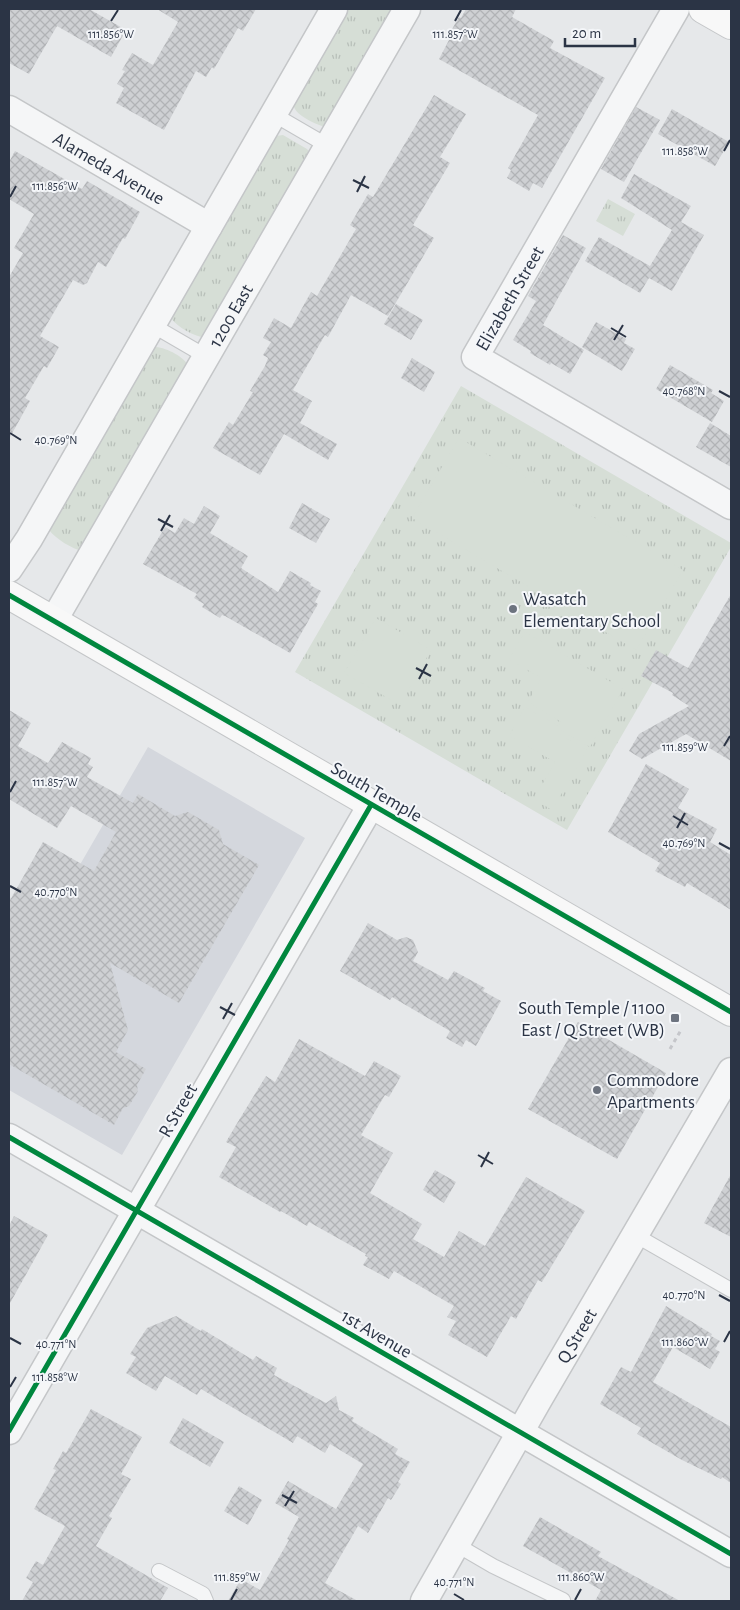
<svg xmlns="http://www.w3.org/2000/svg" width="740" height="1610" font-family="'Alegreya Sans',sans-serif">
  <style>
    .built { fill: #d4d7dd }
    .grass { fill: url(#grass-tufts) }
    .pitch { fill: #d6ded6 }
    .building { fill: url(#building-cross-hatch) }
    .lines { fill: none; stroke-linecap: round; stroke-linejoin: round }
    .service-casing { stroke: #c4c6c8; stroke-width: 16 }
    .minor-casing { stroke: #c4c6c8; stroke-width: 29 }
    .secondary-casing { stroke: #c4c6c8; stroke-width: 30 }
    .path { stroke: #c5c6ca; stroke-width: 3; stroke-dasharray: 4 4; stroke-linecap: butt }
    .service { stroke: #f5f6f7; stroke-width: 14 }
    .minor { stroke: #f5f6f7; stroke-width: 26 }
    .secondary { stroke: #f8f8f8; stroke-width: 28 }
    .cycleway-casing { stroke: #f4f6f9; stroke-width: 8 }
    .cycleway { stroke: #00873e; stroke-width: 5 }
    .ticks { fill: none; stroke: #2b3445; stroke-width: 2 }
    .poi-dot { fill: #6c737f; stroke: #f4f6f9; stroke-width: 2 }
    .labels { text-anchor: middle; stroke-width: 4; stroke-linejoin: round; paint-order: stroke }
    .street-label { font-size: 19px; fill: #2b3445; stroke: #f4f6f9 }
    .poi-label { font-size: 19px; fill: #2b3445; stroke: #f4f6f9; text-anchor: start }
    .ticks-label { font-size: 12px; text-anchor: middle; fill: #2b3445; stroke: #f4f6f9; stroke-width: 4; stroke-linejoin: round; paint-order: stroke }
  </style>
  <defs>
    <pattern id="grass-tufts" width="24" height="20" patternUnits="userSpaceOnUse" patternTransform="scale(1.25)"><rect width="24" height="20" fill="#d6ded6"/><path d="M3 7l-1-3M5 7V3M7 7l1-3M15 17l-1-3M17 17v-4M19 17l1-3" fill="none" stroke="#b8bfb9"/></pattern>
    <pattern id="building-cross-hatch" width="8" height="8" patternUnits="userSpaceOnUse" patternTransform="scale(1.25)"><rect width="8" height="8" fill="#ced0d3"/><path d="M0 0l8 8M0 8l8-8" fill="none" stroke="#b1b3b6"/></pattern>
  </defs>
  <rect width="100%" height="100%" fill="#e6e8ea"/>
  <path class="built" d="M 148,747 L 305,838 L 122,1155 L 9,1090 L 9,897 L 48,920 Z"/>
  <path class="grass" d="M 347,9 L 400,9 L 328,127 C 320,127 298,116 295,109 C 293,106 293,103 293,100 Z
    M 283,135 L 307,149 L 312,155 L 206,338 C 194,336 178,328 171,318 L 271,140 L 276,136 Z
    M 608,199 L 635,214 L 623,236 L 596,221 Z
    M 156,347 C 167,348 185,357 189,367 L 83,551 C 72,549 56,539 49,530 L 150,350 Z
    M 461,386 L 731,543 L 731,547 L 567,830 L 295,672 Z"/>
  <path class="pitch" d="M 459,438 L 683,570 L 636,650 L 412,518 Z
    M 376,618 L 431,650 L 400,705 L 344,673 Z
    M 525,632 L 623,689 L 590,747 L 558,729 L 555,732 L 587,750 L 552,810 L 534,799 L 555,762 L 509,736 L 525,707 L 558,726 L 561,722 L 528,702 L 541,678 L 509,659 Z"/>
  <path class="building" d="M 9,9 L 89,9 L 126,30 L 111,57 L 57,26 L 29,74 L 9,63 Z
    M 157,9 L 256,9 L 243,31 L 238,28 L 214,69 L 212,67 L 206,77 L 196,71 L 164,130 L 116,103 L 124,88 L 117,84 L 125,71 L 122,70 L 132,53 L 153,65 L 178,22 Z
    M 466,9 L 516,9 L 512,17 L 554,41 L 550,48 L 605,78 L 542,188 L 533,183 L 529,191 L 507,178 L 511,170 L 508,168 L 538,115 L 439,59 L 449,40 L 447,38 L 459,17 L 461,18 Z
    M 434,95 L 466,114 L 440,157 L 450,163 L 413,225 L 434,238 L 388,316 L 351,295 L 328,337 L 325,335 L 293,390 L 312,401 L 300,423 L 337,444 L 328,460 L 284,434 L 260,475 L 213,448 L 229,422 L 233,425 L 253,392 L 250,391 L 265,366 L 268,358 L 263,355 L 271,342 L 263,338 L 274,318 L 291,328 L 311,292 L 317,296 L 356,229 L 350,225 L 368,194 L 373,197 Z
    M 636,107 L 660,120 L 624,182 L 601,169 Z
    M 672,109 L 729,142 L 715,166 L 658,134 Z
    M 15,151 L 82,189 L 87,181 L 140,212 L 125,239 L 123,238 L 106,267 L 98,262 L 87,283 L 83,285 L 73,280 L 40,336 L 59,347 L 47,368 L 44,366 L 25,398 L 30,401 L 9,439 L 9,277 L 23,253 L 14,248 L 34,214 L 9,199 L 9,162 Z
    M 634,174 L 691,206 L 681,222 L 704,235 L 672,291 L 649,278 L 640,293 L 585,261 L 599,237 L 650,266 L 672,230 L 621,198 Z
    M 563,235 L 586,248 L 543,325 L 584,350 L 570,374 L 551,363 L 550,365 L 530,353 L 531,351 L 513,340 L 536,301 L 528,296 Z
    M 396,304 L 423,320 L 411,340 L 384,324 Z
    M 596,322 L 626,339 L 624,343 L 635,349 L 622,371 L 582,347 Z
    M 412,358 L 435,372 L 424,392 L 401,378 Z
    M 670,365 L 713,390 L 711,393 L 724,401 L 712,422 L 656,389 Z
    M 710,423 L 731,436 L 731,467 L 696,447 Z
    M 302,503 L 330,519 L 316,543 L 289,528 Z
    M 204,506 L 220,516 L 210,533 L 248,556 L 241,568 L 278,592 L 290,571 L 311,583 L 310,585 L 321,591 L 315,602 L 318,604 L 290,653 L 225,616 L 222,615 L 220,618 L 202,607 L 204,604 L 194,598 L 197,594 L 143,564 L 165,527 L 175,533 L 184,518 L 194,524 Z
    M 731,594 L 731,761 L 686,734 L 642,759 L 629,751 L 639,734 L 689,706 L 672,695 L 673,693 L 641,676 L 656,650 L 688,668 Z
    M 9,710 L 31,723 L 18,746 L 48,763 L 62,742 L 91,758 L 88,764 L 93,767 L 87,777 L 133,803 L 138,794 L 175,816 L 188,812 L 219,830 L 223,844 L 259,865 L 179,1003 L 110,963 L 128,1030 L 116,1052 L 146,1069 L 137,1085 L 138,1091 L 129,1106 L 123,1108 L 114,1125 L 9,1064 L 9,902 L 43,842 L 94,871 L 116,832 L 71,806 L 57,828 L 9,799 Z
    M 646,764 L 689,789 L 678,808 L 717,829 L 710,842 L 731,855 L 731,910 L 687,883 L 685,887 L 655,871 L 660,863 L 608,832 Z
    M 368,923 L 397,940 L 406,937 L 413,940 L 418,952 L 413,961 L 448,980 L 454,971 L 485,988 L 483,991 L 501,1001 L 476,1046 L 466,1040 L 462,1047 L 446,1038 L 450,1031 L 392,997 L 390,1000 L 340,971 Z
    M 578,1022 L 666,1073 L 617,1159 L 528,1109 Z
    M 299,1039 L 365,1076 L 374,1061 L 401,1076 L 389,1097 L 385,1095 L 361,1135 L 393,1153 L 370,1193 L 422,1224 L 413,1239 L 444,1257 L 459,1231 L 485,1246 L 526,1177 L 585,1211 L 542,1282 L 538,1280 L 516,1319 L 511,1316 L 487,1357 L 448,1335 L 456,1321 L 447,1317 L 454,1306 L 394,1271 L 389,1279 L 363,1265 L 368,1257 L 365,1256 L 366,1254 L 309,1222 L 307,1226 L 281,1211 L 280,1212 L 219,1177 L 236,1147 L 226,1142 L 236,1125 L 266,1076 L 275,1082 Z
    M 435,1170 L 456,1182 L 444,1203 L 423,1190 Z
    M 731,1174 L 731,1237 L 704,1223 Z
    M 14,1216 L 48,1235 L 9,1305 L 9,1226 Z
    M 666,1306 L 712,1334 L 711,1336 L 720,1341 L 715,1349 L 720,1352 L 710,1369 L 673,1347 L 653,1382 L 731,1427 L 731,1483 L 722,1477 L 721,1479 L 682,1460 L 637,1434 L 641,1428 L 600,1404 L 621,1367 L 631,1372 Z
    M 176,1316 L 201,1331 L 202,1329 L 253,1360 L 256,1356 L 277,1368 L 274,1375 L 326,1403 L 336,1396 L 339,1410 L 354,1418 L 352,1421 L 398,1449 L 395,1454 L 410,1462 L 398,1482 L 401,1484 L 391,1500 L 388,1498 L 368,1533 L 358,1526 L 325,1583 L 358,1601 L 228,1601 L 241,1579 L 260,1590 L 289,1540 L 287,1539 L 299,1517 L 275,1503 L 288,1481 L 336,1509 L 363,1464 L 330,1444 L 325,1453 L 297,1436 L 293,1443 L 201,1389 L 197,1395 L 165,1376 L 156,1391 L 126,1373 L 136,1357 L 130,1354 L 147,1328 Z
    M 91,1409 L 142,1437 L 121,1474 L 131,1479 L 109,1516 L 112,1518 L 96,1546 L 168,1588 L 160,1601 L 22,1601 L 33,1582 L 26,1578 L 36,1561 L 43,1565 L 65,1526 L 34,1509 L 56,1470 L 53,1469 L 63,1451 L 66,1453 Z
    M 183,1418 L 224,1442 L 210,1467 L 169,1443 Z
    M 239,1486 L 262,1500 L 248,1525 L 224,1511 Z
    M 540,1517 L 601,1552 L 598,1556 L 680,1601 L 595,1601 L 601,1590 L 523,1546 Z"/>
  <g class="lines">
    <g class="service-casing">
      <path id="service" d="M 273,114 L 328,146
        M 152,325 L 207,357
        M 635,1235 L 731,1290
        M 457,1545 L 493,1566 L 563,1600
        M 159,1571 L 203,1594 L 206,1601"/>
    </g>
    <g class="minor-casing">
      <g id="minor">
        <path d="M 676,9 L 475,357 L 731,506"/>
        <path id="s1" d="M 9,109 L 209,226"/>
        <path d="M 9,569 L 29,539 L 334,9"/>
        <path id="s2" d="M 54,620 L 407,9"/>
        <path d="M 9,1137 L 731,1554"/>
        <path d="M 9,1431 L 371,805"/>
        <path id="s3" d="M 424,1601 L 539,1399 L 731,1071"/>
      </g>
    </g>
    <g class="secondary-casing">
      <path id="secondary" d="M 703,9 L 731,25
        M 9,595 L 731,1012"/>
    </g>
    <path class="path" d="M 670,1049 L 681,1030"/>
    <use href="#service" class="service"/>
    <use href="#minor" class="minor"/>
    <use href="#secondary" class="secondary"/>
    <g class="cycleway-casing">
      <path id="cycleway" d="M 9,595 L 731,1012
        M 9,1137 L 731,1554
        M 9,1431 L 371,805"/>
    </g>
    <use href="#cycleway" class="cycleway"/>
  </g>
  <path class="ticks" d="M 111,21 L 118,10M 455,21 L 461,10M 724,151 L 730,140M 353,180 L 369,188M 357,192 L 365,176M 10,197 L 16,186M 611,328 L 626,337M 614,340 L 623,325M 719,391 L 730,397M 10,433 L 21,440M 158,519 L 173,527M 161,531 L 170,515M 416,668 L 431,676M 419,679 L 427,664M 724,746 L 730,736M 10,792 L 16,781M 673,816 L 688,825M 677,828 L 685,813M 719,843 L 730,849M 10,886 L 21,892M 220,1007 L 235,1015M 223,1019 L 232,1003M 478,1155 L 493,1164M 481,1167 L 489,1152M 719,1295 L 730,1301M 10,1338 L 21,1344M 724,1342 L 730,1331M 10,1387 L 16,1377M 282,1495 L 297,1503M 285,1506 L 294,1491M 454,1594 L 464,1600M 231,1600 L 237,1589M 575,1600 L 581,1589"/>
  <g class="poi-dot">
    <circle cx="513" cy="609" r="5"/>
    <rect x="670" y="1013" width="10" height="10" rx="2.5"/>
    <circle cx="597" cy="1090" r="5"/>
  </g>
  <g class="labels">
    <g class="street-label">
      <text dy="7" stroke="none"><textPath href="#s1" startOffset="116">Alameda Avenue</textPath></text>
      <text transform="translate(509 298) rotate(-60)" y="7">Elizabeth Street</text>
      <text dy="7" stroke="none"><textPath href="#s2" startOffset="352">1200 East</textPath></text>
      <text transform="translate(377 791) rotate(30)" y="7">South Temple</text>
      <text transform="translate(177 1110) rotate(-60)" y="7">R Street</text>
      <text transform="translate(377 1333) rotate(30)" y="7">1st Avenue</text>
      <text dy="7" stroke="none"><textPath href="#s3" startOffset="306">Q Street</textPath></text>
    </g>
    <g class="poi-label">
      <text x="523" y="605">Wasatch<tspan x="523" dy="22">Elementary School</tspan></text>
      <text x="665" y="1014" text-anchor="end">South Temple / 1100<tspan x="665" dy="22">East / Q Street (WB)</tspan></text>
      <text x="607" y="1086">Commodore<tspan x="607" dy="22">Apartments</tspan></text>
    </g>
  </g>
  <g class="ticks-label">
    <text x="111" y="38">111.856°W</text>
    <text x="455" y="38">111.857°W</text>
    <text x="685" y="155">111.858°W</text>
    <text x="55" y="190">111.856°W</text>
    <text x="684" y="395">40.768°N</text>
    <text x="56" y="444">40.769°N</text>
    <text x="685" y="751">111.859°W</text>
    <text x="55" y="786">111.857°W</text>
    <text x="684" y="847">40.769°N</text>
    <text x="56" y="896">40.770°N</text>
    <text x="684" y="1299">40.770°N</text>
    <text x="685" y="1346">111.860°W</text>
    <text x="56" y="1348">40.771°N</text>
    <text x="55" y="1381">111.858°W</text>
    <text x="237" y="1581">111.859°W</text>
    <text x="581" y="1581">111.860°W</text>
    <text x="454" y="1586">40.771°N</text>
  </g>
  <rect width="740" height="1610" fill="none" stroke="#2b3445" stroke-width="20"/>
  <path d="M565 38v8h70v-8" fill="none" stroke="#2b3445" stroke-width="2.5"/>
  <text x="572" y="38" font-size="15" fill="#2b3445" stroke="#f4f6f9" stroke-width="4" paint-order="stroke">20 m</text>
</svg>
